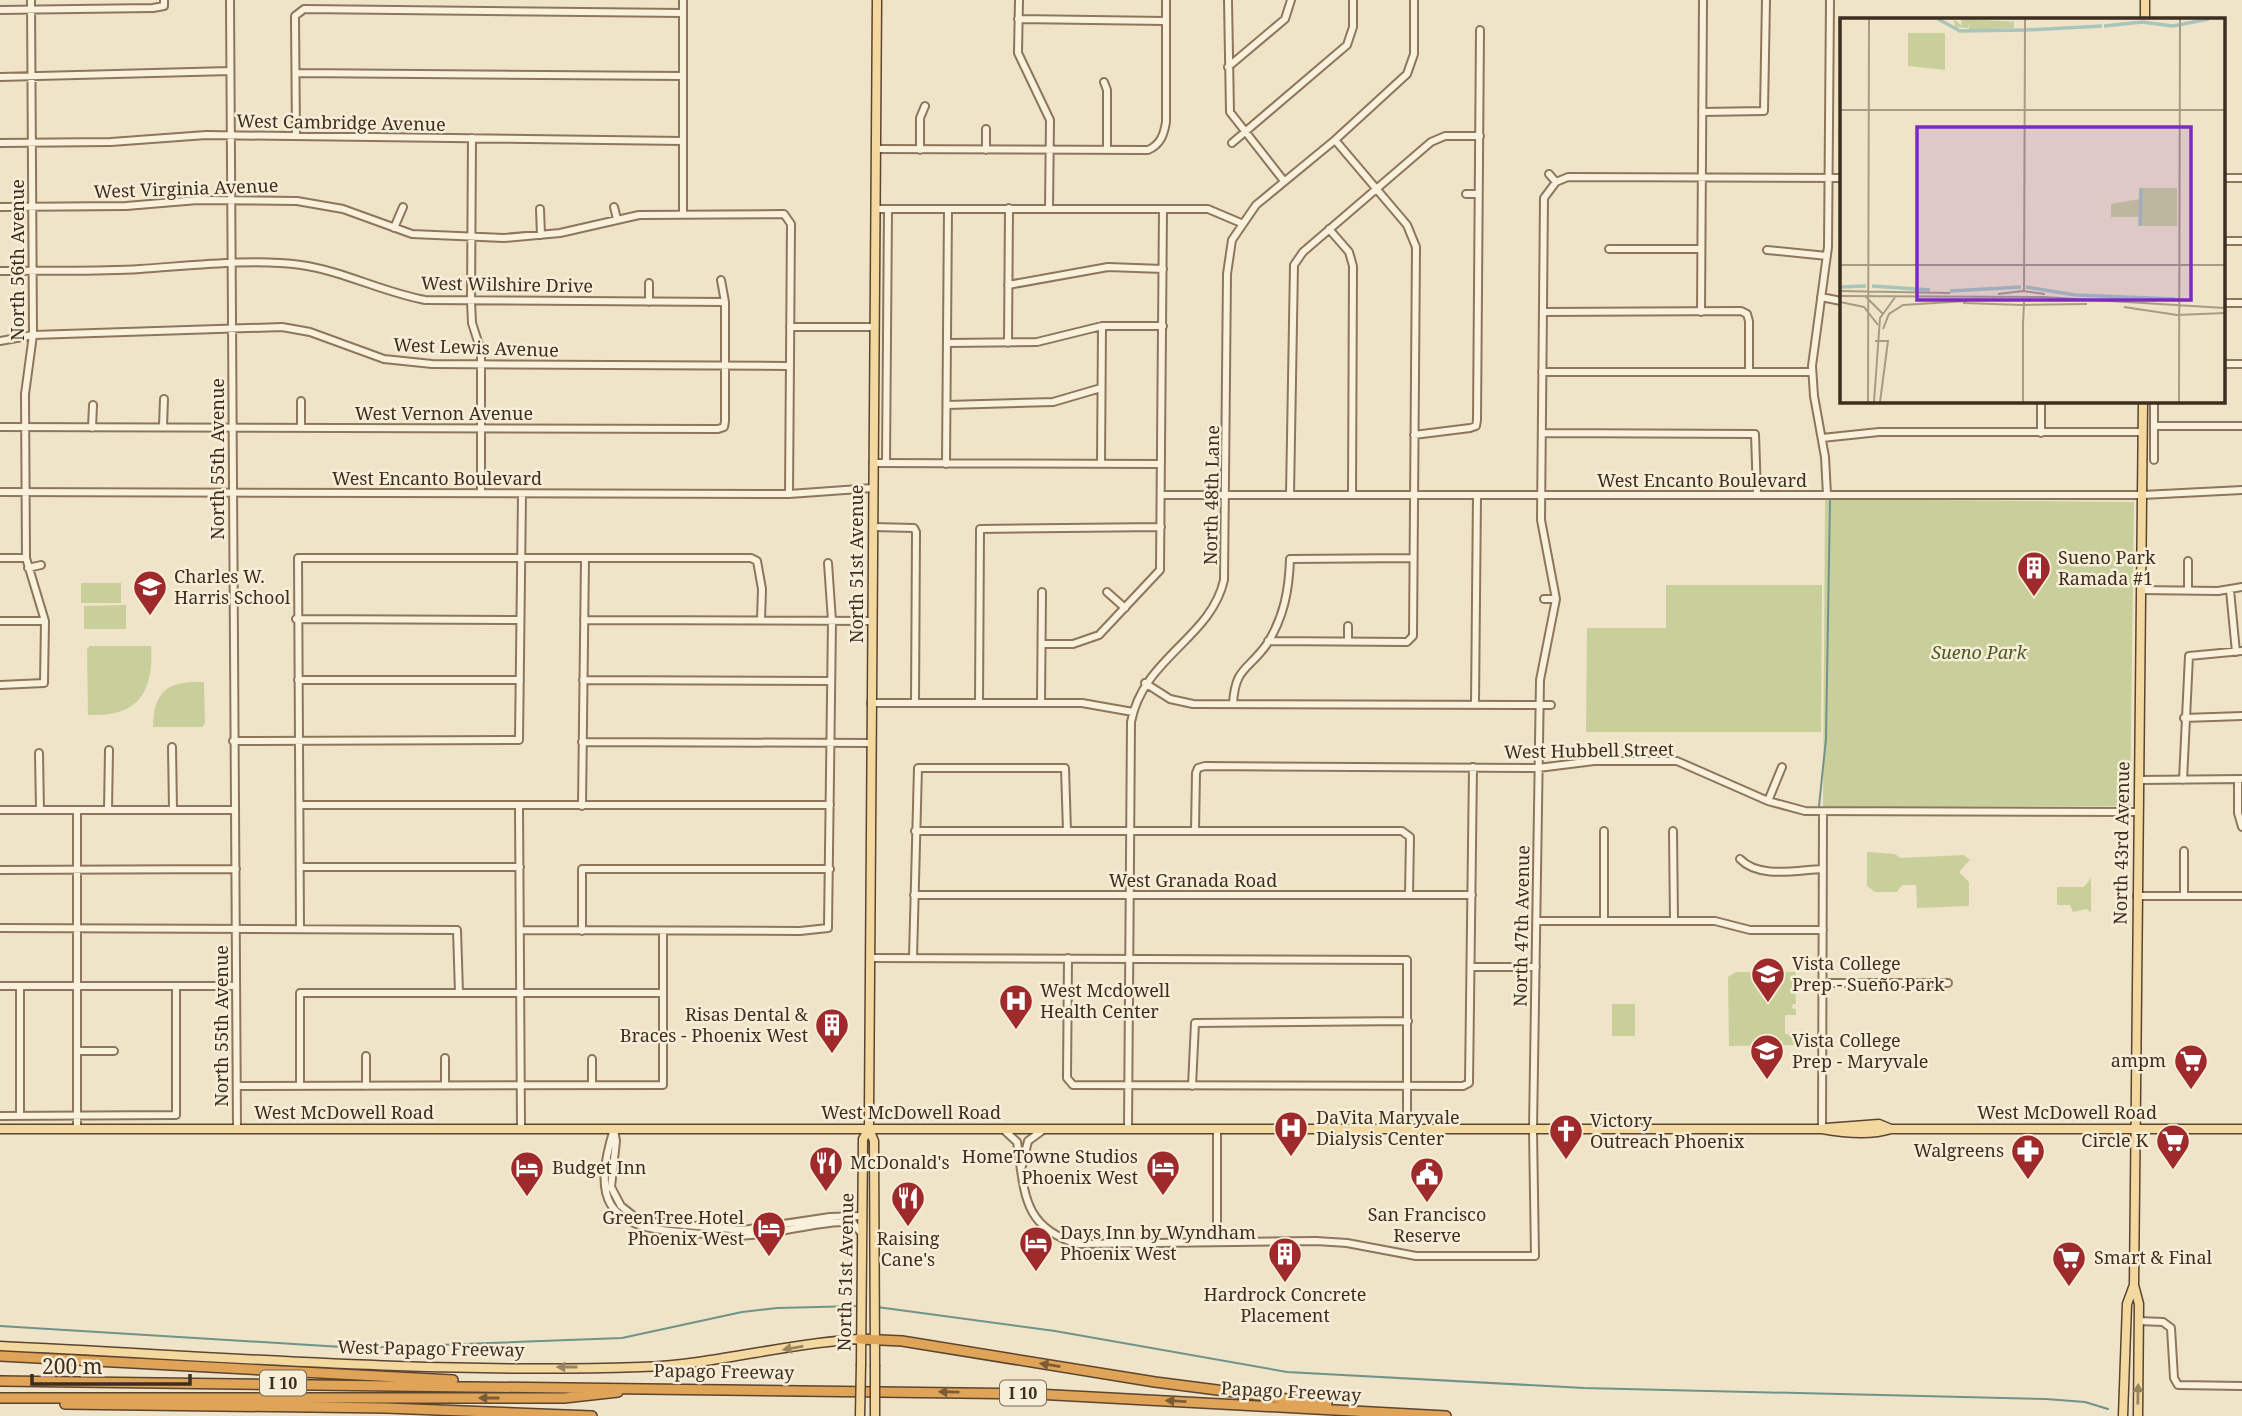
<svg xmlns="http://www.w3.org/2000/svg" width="2242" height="1416" font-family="'Noto Serif',serif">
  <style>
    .green { fill: #c9cf9b }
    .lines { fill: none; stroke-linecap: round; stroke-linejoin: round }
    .stream { stroke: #6f938a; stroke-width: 2 }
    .minor-casing { stroke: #8d765c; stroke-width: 10 }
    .major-casing { stroke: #5b4430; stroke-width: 11 }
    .highway-casing { stroke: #5b4430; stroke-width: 12 }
    .minor { stroke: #faf1dc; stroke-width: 6 }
    .major { stroke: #f3d9a0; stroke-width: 8 }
    .highway { stroke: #e0a458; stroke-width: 9 }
    .major-bridge-casing { stroke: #5b4430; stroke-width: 11; stroke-linecap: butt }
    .major-bridge { stroke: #f3d9a0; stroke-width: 8 }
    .oneway { fill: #988460 }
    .oneway2 { fill: #7e5d36 }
    .labels { text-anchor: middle; stroke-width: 5; stroke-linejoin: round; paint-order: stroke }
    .shield { fill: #f7eed8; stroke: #756857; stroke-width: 2 }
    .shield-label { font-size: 16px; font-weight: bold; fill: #3d2e20 }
    .street-label { font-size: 18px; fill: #3d2e20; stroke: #f7eed8 }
    .poi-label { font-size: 18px; fill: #3d2e20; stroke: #f7eed8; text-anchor: start }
    .park-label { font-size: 18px; font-style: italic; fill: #4d5a26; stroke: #f7eed8 }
    .inset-river { fill: none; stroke: #a9c4bc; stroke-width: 3.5 }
    .inset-road { fill: none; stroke: #a89b85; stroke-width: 2 }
    .view { fill: #7b2cbf; fill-opacity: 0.15; stroke: #7b2cbf; stroke-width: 3.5 }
    .inset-edge { fill: none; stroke: #3d2e20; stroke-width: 3.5 }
  </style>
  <rect width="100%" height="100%" fill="#f0e4c8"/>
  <path class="green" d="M 1825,499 L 2134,502 L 2130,806 L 1823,807 Z
    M 81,583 L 121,583 L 121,603 L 81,603 Z
    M 1666,585 L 1822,585 L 1821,732 L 1586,732 L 1587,628 L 1666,628 Z
    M 126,605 L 126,629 L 84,629 L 84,606 Z
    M 90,646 L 151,646 C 154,694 137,717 88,715 L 87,649 Z
    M 204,682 L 205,723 L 202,727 L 153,727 C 154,689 169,681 204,682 Z
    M 1867,852 L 1895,854 L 1900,858 L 1964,855 L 1970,860 L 1959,872 L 1969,882 L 1969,906 L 1917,908 L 1916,885 L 1902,885 L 1897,892 L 1875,892 L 1867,886 Z
    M 2091,878 L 2091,912 L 2086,909 L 2073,912 L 2070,905 L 2057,905 L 2057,887 L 2084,887 Z
    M 1736,972 L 1795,972 L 1798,980 L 1795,983 L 1796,1004 L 1793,1004 L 1792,1008 L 1796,1009 L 1796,1015 L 1785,1015 L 1785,1034 L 1795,1035 L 1795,1045 L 1729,1046 L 1728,977 Z
    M 1612,1004 L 1635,1004 L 1635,1036 L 1612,1036 Z"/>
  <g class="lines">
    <path class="stream" d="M 1819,806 L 1826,739 L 1830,501
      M 877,1307 L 1055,1331 L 1287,1372 L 1584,1388 L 2046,1399 L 2085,1402 L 2108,1409
      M 0,1326 L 358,1348 L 622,1338 L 742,1312 L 777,1308 L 858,1306"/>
    <g class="minor-casing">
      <path id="minor" d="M 230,0 L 237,1129
        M 1019,0 L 1018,53 L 1050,120 L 1049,208
        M 1228,0 L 1230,112 L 1284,181
        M 0,10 L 153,8 L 164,6 L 164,0
        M 1018,19 L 1165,21
        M 1228,67 L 1285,19 L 1291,0
        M 296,73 L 683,76
        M 0,77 L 230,71
        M 1104,82 L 1107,90 L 1107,148
        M 1702,112 L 1764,111 L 1766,0
        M 296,136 L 295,16 L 304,9 L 683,13
        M 472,138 L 471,302 L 472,323 L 481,351 L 481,493
        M 0,143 L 111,142 L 206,135 L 683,141
        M 1232,143 L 1347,45 L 1353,27 L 1353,0
        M 876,149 L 1148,150 C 1160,145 1164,135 1166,122 L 1166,0
        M 920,150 L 920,118 L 925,106
        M 986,150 L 986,129
        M 1549,174 L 1556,182
        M 2223,178 L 2242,178
        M 1466,194 L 1478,194
        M 0,207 L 126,206 L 198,200 L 297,201 L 343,209 L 412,234 L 504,238 L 560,233 L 639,215 L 784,214 L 791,224 L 789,494
        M 614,207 L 617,219
        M 540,209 L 541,235
        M 875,209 L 1208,209 L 1241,223
        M 683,214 L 683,0
        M 394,228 L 403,207
        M 1329,229 L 1349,252 L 1353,266 L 1352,495
        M 2223,241 L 2242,241
        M 1609,249 L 1701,249
        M 1767,250 L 1827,256
        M 0,271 C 46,270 94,272 140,269 C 188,266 253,258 301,265 C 343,271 382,292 425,300 L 725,302
        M 1008,285 L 1108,267 L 1163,269
        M 1821,297 L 1841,301
        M 649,302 L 649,283
        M 2223,303 L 2242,303
        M 1543,312 L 1741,311 L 1747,314 L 1749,321 L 1749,372
        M 1701,312 L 1703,0
        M 790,327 L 875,327
        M 0,341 L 33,335 L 282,327 L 310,332 L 384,359 L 432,364 L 789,366
        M 947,343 L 1037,342 L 1102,326 L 1163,326
        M 1008,343 L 1009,208
        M 2223,364 L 2242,364
        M 1542,372 L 1812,372
        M 947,405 L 1053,402 L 1101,388
        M 2154,426 L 2242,426
        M 0,427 L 718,429 L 724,427 L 725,421 L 725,302 L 721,280
        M 163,427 L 164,399
        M 301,427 L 301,401
        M 92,428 L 93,405
        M 1542,433 L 1755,434 L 1757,494
        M 2041,433 L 2041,401
        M 1414,435 L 1470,428 L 1476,426 L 1477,420 L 1480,30
        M 1822,438 L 1879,432 L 2142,432
        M 2154,460 L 2154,401
        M 873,463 L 1161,464
        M 886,463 L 888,209
        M 946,464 L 948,209
        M 1101,464 L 1102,326
        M 0,492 L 789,494 L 873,488
        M 1161,495 L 2142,495 L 2242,490
        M 1290,495 L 1294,265 L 1303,252 L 1431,142 L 1445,136 L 1480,136
        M 1827,495 L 1825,457 L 1814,396 L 1812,366 L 1828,247 L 1830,0
        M 873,527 L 914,528 L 916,532 L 915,703
        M 0,558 L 26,558
        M 28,568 L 41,565
        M 2141,590 L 2218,591 L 2242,587
        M 2188,590 L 2188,561
        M 2230,590 L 2236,652
        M 1107,592 L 1125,608
        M 1544,599 L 1556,599
        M 296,619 L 520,620
        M 584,620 L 873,621
        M 0,621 L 45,621
        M 1268,641 L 1407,642 L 1413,636 L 1416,247 L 1407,225 L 1335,140
        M 1348,641 L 1348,626
        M 1042,644 L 1073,644 L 1099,635 L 1160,570 L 1163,209
        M 298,680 L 520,680
        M 583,680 L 831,681
        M 1145,683 L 1170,699 L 1193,704 L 1551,705
        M 0,685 L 44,683 L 45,621 L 26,558 L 25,394 L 33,335 L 31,0
        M 871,703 L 1082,703 L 1133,712
        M 979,703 L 980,529 L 1161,527
        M 1041,703 L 1042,592
        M 1233,704 C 1235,667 1248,671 1267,644 C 1284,617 1289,590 1290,559 L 1413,558
        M 1475,704 L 1477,495
        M 2184,718 L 2242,716
        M 233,741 L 519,740 L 522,494
        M 582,742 L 871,743
        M 172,747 L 173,810
        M 39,753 L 40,810
        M 2238,779 L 2238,813 L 2242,827
        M 2139,780 L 2242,779
        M 2183,780 L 2189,656 L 2242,651
        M 1768,801 L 1782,767
        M 300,805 L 830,805
        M 519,806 L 521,1129
        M 582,806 L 585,558
        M 0,810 L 235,810
        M 77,810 L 77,1129
        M 108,810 L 109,750
        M 915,831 L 1402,831 L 1410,837 L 1409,895
        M 1195,831 L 1196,773 L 1198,768 L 1205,766 L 1538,768 L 1594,761 L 1677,761 L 1768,801 L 1805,811 L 2139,812
        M 1673,831 L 1674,921
        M 2184,851 L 2184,896
        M 1740,859 C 1759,879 1797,870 1822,869
        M 300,867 L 520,867
        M 0,870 L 236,869
        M 914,895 L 1472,895
        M 2137,896 L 2242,896
        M 1537,921 L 1715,921 L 1750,930 L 1823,930
        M 1604,921 L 1604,831
        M 0,928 L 457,930 L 459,993
        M 300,929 L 298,558 L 751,558 L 757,561 L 762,589 L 761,620
        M 521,930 L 800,931 L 828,928 L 832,621 L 828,563
        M 582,931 L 582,869 L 830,869
        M 870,958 L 1407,960 L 1407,1130
        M 913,958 L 918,768 L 1065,768 L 1067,831
        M 1068,958 L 1067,1078 L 1073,1085 L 1463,1086 L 1469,1083 L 1473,767
        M 1472,967 L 1536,967
        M 1822,983 L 1948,983
        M 0,986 L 236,986
        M 20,986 L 20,1116
        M 77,1051 L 114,1051
        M 592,1059 L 592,1085
        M 445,1085 L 445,1058
        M 237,1086 L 663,1085 L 663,931
        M 300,1086 L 300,993 L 662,993
        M 366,1086 L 366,1056
        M 1192,1086 L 1195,1023 L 1408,1021
        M 0,1116 L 176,1115 L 176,986
        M 614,1129 C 592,1199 606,1227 680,1232 C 704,1234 727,1237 751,1235 C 781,1233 812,1223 842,1222 L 854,1224 L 861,1233
        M 1003,1129 L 1017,1142 C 1025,1191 1021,1227 1078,1244 L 1316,1241 L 1347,1243 L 1416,1256 L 1535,1256 L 1533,1130 L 1540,680 L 1556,599 L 1541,520 L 1544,198 L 1556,182 L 1568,177 L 1841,178
        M 1128,1129 L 1131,722 C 1143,658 1211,638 1224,580 L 1227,274 L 1232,240 L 1256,205 L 1335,140 L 1407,74 L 1414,54 L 1414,0
        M 1217,1129 L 1217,1242
        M 1822,1129 L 1823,812
        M 614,1130 L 616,1141 L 611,1187 L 621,1206 L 640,1221 L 743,1230 L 830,1217 L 862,1216
        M 1022,1166 L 1028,1141 L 1043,1130
        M 2139,1321 L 2163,1322 L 2171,1328 L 2174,1378 L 2178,1385 L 2242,1386"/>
    </g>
    <g class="major-casing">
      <path id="major" d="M 2145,19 L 2145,0
        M 1826,1128 L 1879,1124 L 1891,1129
        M 0,1129 L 1822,1129 C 1844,1133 1869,1136 1891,1129 L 2242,1129
        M 0,1346 C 213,1356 427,1374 640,1367 C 714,1365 786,1343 860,1339
        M 861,1364 L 863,1139 L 869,1129
        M 875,1365 L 874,1141 L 869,1129 L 869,1113 L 877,0
        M 2123,1416 L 2127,1304 L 2134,1285
        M 2138,1416 L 2139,1304 L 2134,1285 L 2143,401"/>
    </g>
    <g class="highway-casing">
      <path id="highway" d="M 860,1339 L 902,1341 L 1155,1382 L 1327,1404
        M 0,1356 L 453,1380
        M 0,1381 L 1036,1394 L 1446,1416
        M 0,1398 L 564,1398 L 618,1392
        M 65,1404 L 386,1408 L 592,1416"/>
    </g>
    <use href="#minor" class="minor"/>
    <use href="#major" class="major"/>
    <use href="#highway" class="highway"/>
    <g class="major-bridge-casing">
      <path id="major-bridge" d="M 875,1365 L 875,1416
        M 860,1416 L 861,1364"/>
    </g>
    <use href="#major-bridge" class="major-bridge"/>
  </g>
  <defs><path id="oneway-solid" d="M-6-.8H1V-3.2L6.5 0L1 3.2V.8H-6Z" transform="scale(1.75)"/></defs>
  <g class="oneway">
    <use href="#oneway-solid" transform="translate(793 1348) rotate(170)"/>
    <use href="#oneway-solid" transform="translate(567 1367) rotate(-180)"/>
    <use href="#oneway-solid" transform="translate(2138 1394) rotate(-89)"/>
  </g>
  <g class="oneway2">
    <use href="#oneway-solid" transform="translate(1050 1365) rotate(-171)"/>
    <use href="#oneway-solid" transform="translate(949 1392) rotate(-179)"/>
    <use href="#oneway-solid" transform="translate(489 1398) rotate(-180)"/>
    <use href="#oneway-solid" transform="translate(1176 1401) rotate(-177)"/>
  </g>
  <defs>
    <g id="building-pin" transform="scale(1.75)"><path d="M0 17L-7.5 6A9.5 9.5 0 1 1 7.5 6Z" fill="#9e2a2b" stroke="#f7eed8"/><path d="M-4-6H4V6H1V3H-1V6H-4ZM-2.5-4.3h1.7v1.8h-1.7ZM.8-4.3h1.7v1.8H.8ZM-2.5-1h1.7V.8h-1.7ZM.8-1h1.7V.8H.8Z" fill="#fff"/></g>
    <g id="school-pin" transform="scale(1.75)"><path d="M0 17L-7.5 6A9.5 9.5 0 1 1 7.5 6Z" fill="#9e2a2b" stroke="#f7eed8"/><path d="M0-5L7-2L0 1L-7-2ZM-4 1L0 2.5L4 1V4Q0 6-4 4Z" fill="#fff"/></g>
    <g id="hospital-pin" transform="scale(1.75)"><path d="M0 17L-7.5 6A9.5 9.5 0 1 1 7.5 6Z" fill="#9e2a2b" stroke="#f7eed8"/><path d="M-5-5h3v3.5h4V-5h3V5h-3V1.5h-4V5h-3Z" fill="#fff"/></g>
    <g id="supermarket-pin" transform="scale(1.75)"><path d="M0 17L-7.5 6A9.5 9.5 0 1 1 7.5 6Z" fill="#9e2a2b" stroke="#f7eed8"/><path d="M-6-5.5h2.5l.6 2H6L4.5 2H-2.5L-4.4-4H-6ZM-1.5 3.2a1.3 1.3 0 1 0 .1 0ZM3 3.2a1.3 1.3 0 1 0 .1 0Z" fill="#fff"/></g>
    <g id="church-pin" transform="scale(1.75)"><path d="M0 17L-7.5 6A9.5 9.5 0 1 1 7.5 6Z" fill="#9e2a2b" stroke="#f7eed8"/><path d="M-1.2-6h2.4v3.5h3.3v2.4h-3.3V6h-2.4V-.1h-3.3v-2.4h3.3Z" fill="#fff"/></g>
    <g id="pharmacy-pin" transform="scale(1.75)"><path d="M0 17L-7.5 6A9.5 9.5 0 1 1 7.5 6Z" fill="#9e2a2b" stroke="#f7eed8"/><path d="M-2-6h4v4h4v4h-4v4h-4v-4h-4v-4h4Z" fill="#fff"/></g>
    <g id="restaurant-pin" transform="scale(1.75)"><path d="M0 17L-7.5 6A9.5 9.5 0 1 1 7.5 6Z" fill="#9e2a2b" stroke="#f7eed8"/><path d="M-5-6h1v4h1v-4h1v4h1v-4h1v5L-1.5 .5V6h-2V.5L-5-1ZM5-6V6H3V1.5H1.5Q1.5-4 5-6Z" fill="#fff"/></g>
    <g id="hotel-pin" transform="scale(1.75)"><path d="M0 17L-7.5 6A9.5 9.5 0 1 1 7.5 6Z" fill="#9e2a2b" stroke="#f7eed8"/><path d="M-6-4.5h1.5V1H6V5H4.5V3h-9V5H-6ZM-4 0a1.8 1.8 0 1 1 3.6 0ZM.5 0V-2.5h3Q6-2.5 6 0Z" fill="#fff"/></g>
    <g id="civic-pin" transform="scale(1.75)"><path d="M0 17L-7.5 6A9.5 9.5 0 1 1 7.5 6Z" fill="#9e2a2b" stroke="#f7eed8"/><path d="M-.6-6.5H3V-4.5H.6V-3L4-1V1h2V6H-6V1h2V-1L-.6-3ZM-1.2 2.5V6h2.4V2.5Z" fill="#fff"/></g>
  </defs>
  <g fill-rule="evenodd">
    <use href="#building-pin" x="2034" y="568"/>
    <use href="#school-pin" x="150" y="587"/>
    <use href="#school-pin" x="1768" y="974"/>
    <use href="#hospital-pin" x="1016" y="1001"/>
    <use href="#building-pin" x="832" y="1025"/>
    <use href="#school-pin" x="1767" y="1051"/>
    <use href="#supermarket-pin" x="2191" y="1061"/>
    <use href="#hospital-pin" x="1291" y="1128"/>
    <use href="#church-pin" x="1566" y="1131"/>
    <use href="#supermarket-pin" x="2173" y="1141"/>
    <use href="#pharmacy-pin" x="2028" y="1151"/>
    <use href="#restaurant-pin" x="826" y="1163"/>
    <use href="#hotel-pin" x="1163" y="1167"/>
    <use href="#hotel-pin" x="527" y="1168"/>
    <use href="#civic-pin" x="1427" y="1174"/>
    <use href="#restaurant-pin" x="908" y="1198"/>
    <use href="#hotel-pin" x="769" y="1228"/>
    <use href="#hotel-pin" x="1036" y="1243"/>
    <use href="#building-pin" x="1285" y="1254"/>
    <use href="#supermarket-pin" x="2069" y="1258"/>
  </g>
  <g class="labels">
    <g class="shield">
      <rect x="260" y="1370.5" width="46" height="25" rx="5"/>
      <rect x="1000" y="1380.5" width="46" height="25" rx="5"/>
    </g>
    <g class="shield-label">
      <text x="283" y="1389">I 10</text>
      <text x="1023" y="1399">I 10</text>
    </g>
    <g class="street-label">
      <text transform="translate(341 123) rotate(1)" y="6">West Cambridge Avenue</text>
      <text transform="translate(186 189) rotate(-2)" y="6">West Virginia Avenue</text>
      <text transform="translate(18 260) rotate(-90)" y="6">North 56th Avenue</text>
      <text transform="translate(507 285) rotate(1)" y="6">West Wilshire Drive</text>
      <text transform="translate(476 348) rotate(2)" y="6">West Lewis Avenue</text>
      <text x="444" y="420">West Vernon Avenue</text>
      <text transform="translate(218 459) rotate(-90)" y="6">North 55th Avenue</text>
      <text x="437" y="485">West Encanto Boulevard</text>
      <text x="1702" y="487">West Encanto Boulevard</text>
      <text transform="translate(1212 495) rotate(-89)" y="6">North 48th Lane</text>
      <text transform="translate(857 564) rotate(-90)" y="6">North 51st Avenue</text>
      <text transform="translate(1589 751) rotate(-1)" y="6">West Hubbell Street</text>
      <text transform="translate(2122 843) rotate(-89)" y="6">North 43rd Avenue</text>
      <text x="1193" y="887">West Granada Road</text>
      <text transform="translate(1522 926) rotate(-89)" y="6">North 47th Avenue</text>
      <text transform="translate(222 1026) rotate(-90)" y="6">North 55th Avenue</text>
      <text x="344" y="1119">West McDowell Road</text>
      <text x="911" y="1119">West McDowell Road</text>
      <text x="2067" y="1119">West McDowell Road</text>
      <text transform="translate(846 1272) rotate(-89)" y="6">North 51st Avenue</text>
      <text transform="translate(431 1349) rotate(1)" y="6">West Papago Freeway</text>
      <text transform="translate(724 1372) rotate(1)" y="6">Papago Freeway</text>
      <text transform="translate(1291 1392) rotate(3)" y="6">Papago Freeway</text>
    </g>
    <g class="poi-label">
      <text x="2058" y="564">Sueno Park<tspan x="2058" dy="21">Ramada #1</tspan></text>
      <text x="174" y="583">Charles W.<tspan x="174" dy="21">Harris School</tspan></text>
      <text x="1792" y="970">Vista College<tspan x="1792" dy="21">Prep - Sueño Park</tspan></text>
      <text x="1040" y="997">West Mcdowell<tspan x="1040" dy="21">Health Center</tspan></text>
      <text x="808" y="1021" text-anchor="end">Risas Dental &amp;<tspan x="808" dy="21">Braces - Phoenix West</tspan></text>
      <text x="1792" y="1047">Vista College<tspan x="1792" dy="21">Prep - Maryvale</tspan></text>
      <text x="2166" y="1067" text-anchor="end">ampm</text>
      <text x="1316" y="1124">DaVita Maryvale<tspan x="1316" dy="21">Dialysis Center</tspan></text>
      <text x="1590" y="1127">Victory<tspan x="1590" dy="21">Outreach Phoenix</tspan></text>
      <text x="2148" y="1147" text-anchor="end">Circle K</text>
      <text x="2004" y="1157" text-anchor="end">Walgreens</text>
      <text x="1138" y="1163" text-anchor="end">HomeTowne Studios<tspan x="1138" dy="21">Phoenix West</tspan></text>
      <text x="850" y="1169">McDonald's</text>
      <text x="552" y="1174">Budget Inn</text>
      <text x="1427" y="1221" text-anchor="middle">San Francisco<tspan x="1427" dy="21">Reserve</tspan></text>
      <text x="744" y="1224" text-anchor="end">GreenTree Hotel<tspan x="744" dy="21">Phoenix West</tspan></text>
      <text x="1060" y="1239">Days Inn by Wyndham<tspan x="1060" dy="21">Phoenix West</tspan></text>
      <text x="908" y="1245" text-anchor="middle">Raising<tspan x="908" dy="21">Cane's</tspan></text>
      <text x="2094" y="1264">Smart &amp; Final</text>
      <text x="1285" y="1301" text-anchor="middle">Hardrock Concrete<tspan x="1285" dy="21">Placement</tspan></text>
    </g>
    <g class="park-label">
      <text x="1979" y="659">Sueno Park</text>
    </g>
  </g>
  <g transform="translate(1840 18)">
    <rect width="385" height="385" fill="#f0e4c8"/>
    <path d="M 114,1 L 122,8 L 121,1 L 182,4 L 174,4 L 174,10 L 129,12 L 129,5 L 128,10 L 115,9 ZM 68,15 L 105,15 L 105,52 L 68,48 ZM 300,170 L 337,170 L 337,208 L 300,208 L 300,199 L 271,199 L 271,186 L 300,181 Z" fill="#c9cf9b"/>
    <path class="inset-river" d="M 98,1 L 120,13 L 184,12M 264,8 L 302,4 L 333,8 L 369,1M 186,12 L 262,8M 300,208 L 301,170M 32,268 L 90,272M 0,269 L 26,268M 186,269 L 235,277 L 335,281M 110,273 L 181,269"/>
    <path class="inset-road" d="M 0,92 L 385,92M 0,247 L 385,247M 0,273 L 110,275M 183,273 L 205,276M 184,274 L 185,1M 158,276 L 183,273M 0,278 L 204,279 L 385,290M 25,278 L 43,296M 0,284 L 24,289 L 38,307M 123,285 L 182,287M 182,287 L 247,286M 284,289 L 337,297 L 385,295M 183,303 L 183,384M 183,306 L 184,284M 43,311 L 49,296 L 63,287 L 127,283M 35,323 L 48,323 L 40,384M 28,384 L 29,1M 34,384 L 40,300 L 56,278M 339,384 L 340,1"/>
    <path class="view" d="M 77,109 L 351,109 L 351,282 L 77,282 Z"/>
    <rect width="385" height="385" class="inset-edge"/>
  </g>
  <path d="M32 1374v10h158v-10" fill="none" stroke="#3d2e20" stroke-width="3.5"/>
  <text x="42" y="1374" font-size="21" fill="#3d2e20" stroke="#f7eed8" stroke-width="5" paint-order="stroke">200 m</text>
</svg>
